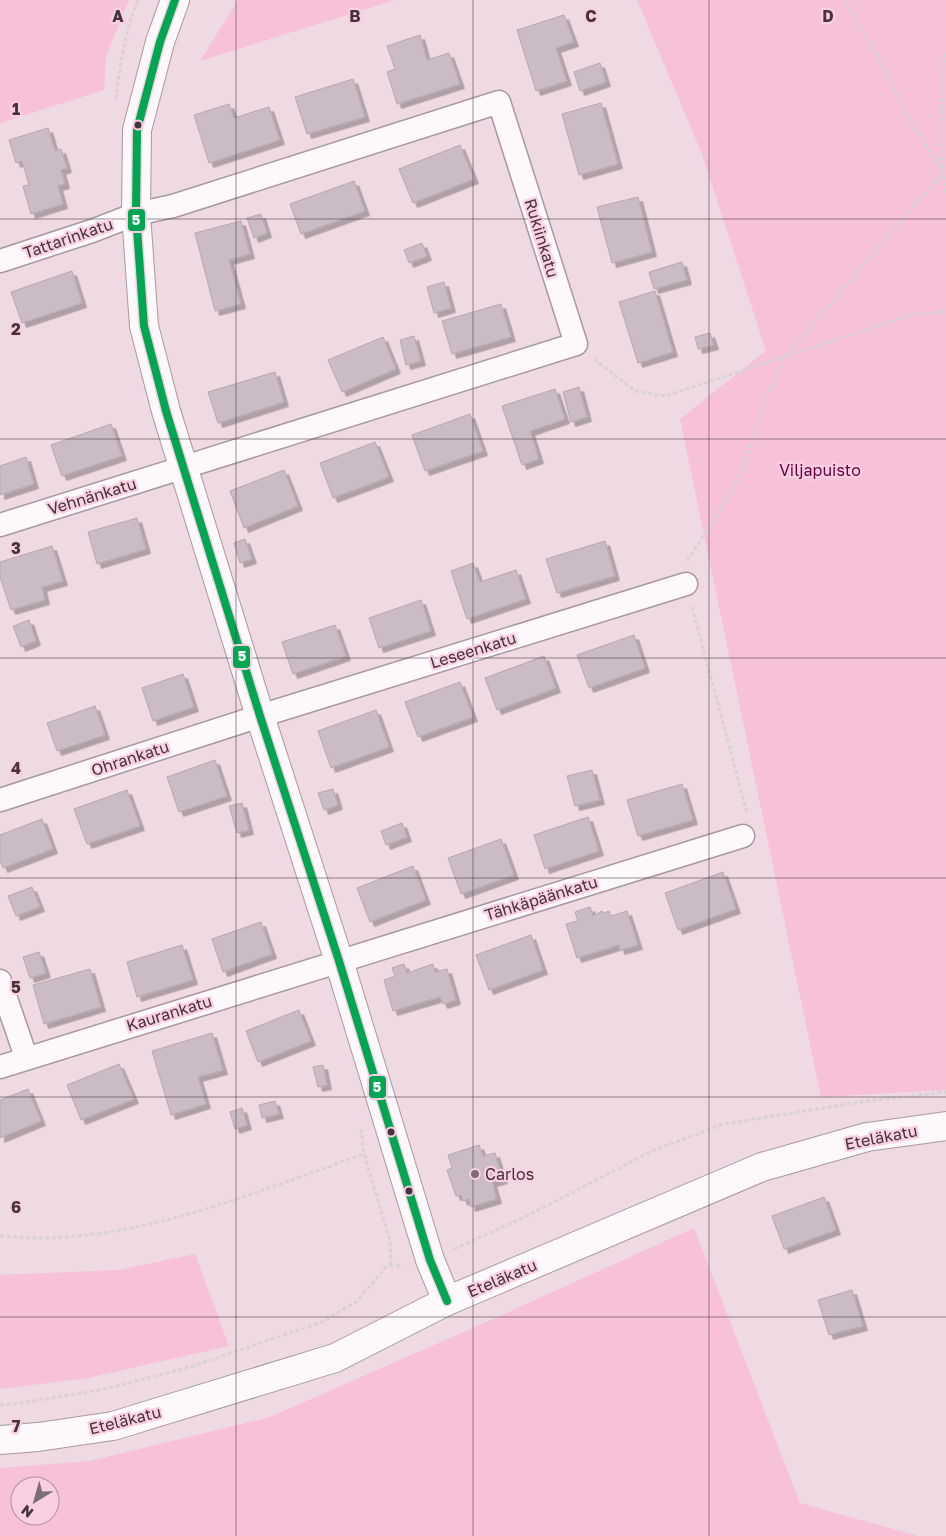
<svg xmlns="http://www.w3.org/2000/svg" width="946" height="1536" font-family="'Golos Text',sans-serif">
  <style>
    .green { fill: #f7c1da; fill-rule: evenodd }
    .building { fill: #cbbbc4; stroke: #b7a7b0; filter: url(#shadow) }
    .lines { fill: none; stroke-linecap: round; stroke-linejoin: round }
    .minor-casing { stroke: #a9999f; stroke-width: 25 }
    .tertiary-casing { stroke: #a9999f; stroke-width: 30 }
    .secondary-casing { stroke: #a9999f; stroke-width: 30 }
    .path { stroke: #d8d2d4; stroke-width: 3; stroke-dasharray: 4 2.5; stroke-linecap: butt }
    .minor { stroke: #fdf9fb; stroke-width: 22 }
    .tertiary { stroke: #fdf9fb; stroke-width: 28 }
    .secondary { stroke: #fdf9fb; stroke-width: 28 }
    .bus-1-casing { stroke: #f9cfe1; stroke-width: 11 }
    .bus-1 { stroke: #00a651; stroke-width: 8 }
    .grid { fill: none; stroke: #43333a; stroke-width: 1; stroke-opacity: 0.55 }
    .bus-dot { fill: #43333a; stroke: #f9cfe1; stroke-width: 2 }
    .poi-dot { fill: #7f6d75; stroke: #f9cfe1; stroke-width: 2 }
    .labels { text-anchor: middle; stroke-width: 4.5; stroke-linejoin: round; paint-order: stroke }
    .street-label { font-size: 16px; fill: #43333a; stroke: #f9cfe1 }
    .park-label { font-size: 16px; fill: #680042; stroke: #f9cfe1 }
    .poi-label { font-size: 16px; fill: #43333a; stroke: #f9cfe1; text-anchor: start }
    .grid-label { font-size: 16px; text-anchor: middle; font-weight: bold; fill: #43333a; stroke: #f9cfe1; stroke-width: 4.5; stroke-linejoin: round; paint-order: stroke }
    .line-badge { stroke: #f9cfe1; stroke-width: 2 }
    .badge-label { font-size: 14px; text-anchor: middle; font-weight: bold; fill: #fff }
  </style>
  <defs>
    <filter id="shadow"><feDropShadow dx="4.5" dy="4.5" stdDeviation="0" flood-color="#0004"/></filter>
  </defs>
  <rect width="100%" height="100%" fill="#efd9e2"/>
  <path class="green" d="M 0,0 L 129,0 L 106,56 L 104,90 L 0,123 Z
    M 238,0 L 395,0 L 200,61 Z
    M 637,0 L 946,0 L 946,1090 L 821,1097 L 680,419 L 766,351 L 702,154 Z
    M 694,1228 L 800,1503 L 918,1536 L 0,1536 L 0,1468 L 90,1461 L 270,1417 L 484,1323 ZM 20,1486 L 50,1486 L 50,1516 L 20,1516 Z
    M 195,1254 L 229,1346 L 88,1378 L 0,1389 L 0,1275 L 118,1270 Z"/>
  <path class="building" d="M 564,15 L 574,42 L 556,48 L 567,81 L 536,91 L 517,30 Z
    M 420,35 L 427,60 L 449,53 L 460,84 L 397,104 L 387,72 L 395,69 L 387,46 Z
    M 600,63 L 606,82 L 580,91 L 574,72 Z
    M 353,79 L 365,117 L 307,134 L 295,97 Z
    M 601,103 L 618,164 L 579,175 L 562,114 Z
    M 229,104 L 234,118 L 269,107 L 280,140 L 209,163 L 194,115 Z
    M 48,128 L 55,151 L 61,149 L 67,168 L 61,170 L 65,184 L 58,186 L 63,204 L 31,214 L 23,186 L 29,185 L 22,161 L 16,163 L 9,140 Z
    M 460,145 L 474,179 L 413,203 L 399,169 Z
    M 354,181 L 365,211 L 301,234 L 290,204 Z
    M 638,197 L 652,252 L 612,263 L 597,207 Z
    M 261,214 L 267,233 L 254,238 L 247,218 Z
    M 241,221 L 250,254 L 229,260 L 241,304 L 215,311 L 195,233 Z
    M 422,243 L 427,256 L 409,263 L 404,250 Z
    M 682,262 L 687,280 L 654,289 L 649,272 Z
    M 72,271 L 82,303 L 22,323 L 11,292 Z
    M 444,282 L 451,308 L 434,313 L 427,287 Z
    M 655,291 L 673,352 L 638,363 L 619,302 Z
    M 501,304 L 511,337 L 452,354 L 442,321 Z
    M 710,333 L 714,345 L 698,349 L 695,337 Z
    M 414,336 L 421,361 L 406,365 L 400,340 Z
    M 383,337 L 396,369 L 342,392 L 328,360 Z
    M 275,372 L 284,402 L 218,423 L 208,392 Z
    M 579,387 L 587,417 L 571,422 L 563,392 Z
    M 555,389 L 565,419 L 530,431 L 539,459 L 522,465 L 502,406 Z
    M 470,414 L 483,451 L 425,471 L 412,435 Z
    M 111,424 L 122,456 L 62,476 L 51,445 Z
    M 375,442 L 389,477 L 333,498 L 320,463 Z
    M 26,457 L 34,484 L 0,495 L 0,466 Z
    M 284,470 L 298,506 L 244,528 L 230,491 Z
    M 137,518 L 146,549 L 97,564 L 88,532 Z
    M 245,539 L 252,559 L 240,563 L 234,543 Z
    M 605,541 L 615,576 L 557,593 L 546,559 Z
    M 52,546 L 63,581 L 42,587 L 45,600 L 11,610 L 0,577 L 0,562 Z
    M 473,563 L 480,582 L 516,570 L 526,599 L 467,619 L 451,571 Z
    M 421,600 L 431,631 L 379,648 L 369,618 Z
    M 29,620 L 36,641 L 21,647 L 13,626 Z
    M 335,625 L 346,656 L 293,674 L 282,642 Z
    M 634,635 L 645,668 L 589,688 L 577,655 Z
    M 544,656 L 556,688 L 497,710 L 485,678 Z
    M 183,674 L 194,707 L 153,721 L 142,688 Z
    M 460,682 L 473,717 L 418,737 L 405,702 Z
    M 95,706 L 105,735 L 57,751 L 47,723 Z
    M 376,710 L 389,747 L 331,768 L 318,731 Z
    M 215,760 L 227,796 L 179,812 L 167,777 Z
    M 592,770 L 600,800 L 575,806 L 567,776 Z
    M 682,784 L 693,820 L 638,836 L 627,800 Z
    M 333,789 L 338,805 L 324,810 L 318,793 Z
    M 127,790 L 140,826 L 87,844 L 74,809 Z
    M 242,803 L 249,830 L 237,833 L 229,806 Z
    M 588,817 L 599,851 L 545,869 L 534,835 Z
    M 42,819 L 53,849 L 3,868 L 0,860 L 0,835 Z
    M 402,823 L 407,837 L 386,845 L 381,831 Z
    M 501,839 L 514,875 L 461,894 L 448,858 Z
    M 413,866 L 426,900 L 370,922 L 357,888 Z
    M 723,872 L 736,909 L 678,930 L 665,893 Z
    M 32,887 L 40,907 L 16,916 L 8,896 Z
    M 590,907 L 593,916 L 602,911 L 604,913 L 609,911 L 611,916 L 627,911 L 638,945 L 620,950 L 619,945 L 577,958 L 566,924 L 578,921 L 575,912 Z
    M 261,922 L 272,954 L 223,972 L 212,939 Z
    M 531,935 L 543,970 L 489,990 L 476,955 Z
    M 182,945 L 193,980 L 137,997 L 127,962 Z
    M 39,952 L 46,973 L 30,978 L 23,957 Z
    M 404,964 L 407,973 L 433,964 L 435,972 L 447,969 L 456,1000 L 443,1004 L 440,997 L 393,1011 L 384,980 L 395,976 L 392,968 Z
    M 90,969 L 101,1007 L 44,1024 L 33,985 Z
    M 299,1010 L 311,1041 L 258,1062 L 246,1031 Z
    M 212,1033 L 223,1070 L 198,1077 L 206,1104 L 171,1115 L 152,1051 Z
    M 119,1064 L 134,1099 L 81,1120 L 67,1085 Z
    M 323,1065 L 327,1085 L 318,1087 L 313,1067 Z
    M 28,1089 L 41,1121 L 0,1138 L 0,1100 Z
    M 275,1101 L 279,1114 L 262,1118 L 259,1105 Z
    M 242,1108 L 247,1125 L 235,1129 L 230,1112 Z
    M 479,1145 L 483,1156 L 495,1153 L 503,1179 L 492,1182 L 497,1199 L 471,1207 L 469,1199 L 463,1201 L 461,1195 L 456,1196 L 447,1170 L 452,1168 L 448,1155 Z
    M 824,1197 L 836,1230 L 784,1249 L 772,1216 Z
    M 852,1290 L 863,1326 L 829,1335 L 818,1300 Z"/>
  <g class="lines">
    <g class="minor-casing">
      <path id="minor" d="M 0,261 L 92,231 L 136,214 L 173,206 L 499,102 L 576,344 L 0,525
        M 0,800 L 260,716 L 686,584
        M 0,981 L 26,1057
        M 0,1067 L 743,836"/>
    </g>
    <g class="tertiary-casing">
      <path id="tertiary" d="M 175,0 L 160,42 L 137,130 L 136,214 L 144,326 L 166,411 L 260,716 L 339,961 L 430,1260 L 447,1301"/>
    </g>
    <g class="secondary-casing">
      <path id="secondary" d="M 0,1440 L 38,1437 L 113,1426 L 335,1358 L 447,1301 L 762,1167 L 867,1137 L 946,1126"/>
    </g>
    <path class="path" d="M 946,53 L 943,63 L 940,147 L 946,195
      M 116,99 C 120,65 125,31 138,0
      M 594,359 L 635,391 L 665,396 L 911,315 L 946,311
      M 687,561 L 715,519 L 740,475 L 769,391 L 784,358 L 943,172 L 906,115 L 876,55 L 845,0
      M 692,607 L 747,813
      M 361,1129 L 364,1154 L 390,1241 L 391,1267
      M 0,1236 C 124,1249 249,1194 364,1154
      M 454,1249 L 531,1214 L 654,1150 L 724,1124 L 867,1101 L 946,1092
      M 0,1405 L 27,1402 L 106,1389 L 193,1366 L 322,1322 L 357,1301 L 386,1267 L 403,1265"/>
    <use href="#minor" class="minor"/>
    <use href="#tertiary" class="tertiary"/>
    <use href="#secondary" class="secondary"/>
    <g class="bus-1-casing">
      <path id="bus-1" d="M 175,0 L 160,42 L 137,130 L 136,214 L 144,326 L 166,411 L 260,716 L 339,961 L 430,1260 L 447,1301"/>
    </g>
    <use href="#bus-1" class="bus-1"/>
  </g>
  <path class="grid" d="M 236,0 L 236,1536M 473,0 L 473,1536M 709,0 L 709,1536M 0,219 L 946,219M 0,439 L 946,439M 0,658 L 946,658M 0,878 L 946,878M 0,1097 L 946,1097M 0,1317 L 946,1317"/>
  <g class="bus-dot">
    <circle cx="138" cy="125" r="4.5"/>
    <circle cx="391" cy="1132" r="4.5"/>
    <circle cx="409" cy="1191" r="4.5"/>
  </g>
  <circle class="poi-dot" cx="475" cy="1174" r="5"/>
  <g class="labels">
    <g class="street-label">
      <text transform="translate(68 238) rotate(-19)" y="6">Tattarinkatu</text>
      <text transform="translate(542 238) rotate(73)" y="6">Rukiinkatu</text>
      <text transform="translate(92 496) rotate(-17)" y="6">Vehnänkatu</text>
      <text transform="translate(473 650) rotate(-17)" y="6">Leseenkatu</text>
      <text transform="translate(130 758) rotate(-18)" y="6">Ohrankatu</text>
      <text transform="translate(541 898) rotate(-17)" y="6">Tähkäpäänkatu</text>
      <text transform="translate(169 1013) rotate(-17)" y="6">Kaurankatu</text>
      <text transform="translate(881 1137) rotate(-11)" y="6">Eteläkatu</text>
      <text transform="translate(502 1278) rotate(-23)" y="6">Eteläkatu</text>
      <text transform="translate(125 1420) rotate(-14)" y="6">Eteläkatu</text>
    </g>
    <g class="park-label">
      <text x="820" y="476">Viljapuisto</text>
    </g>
    <g class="poi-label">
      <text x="485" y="1180">Carlos</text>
    </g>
  </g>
  <g class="grid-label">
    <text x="118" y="22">A</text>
    <text x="355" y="22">B</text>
    <text x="591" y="22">C</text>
    <text x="828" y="22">D</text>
    <text x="16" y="115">1</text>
    <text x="16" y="335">2</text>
    <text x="16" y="554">3</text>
    <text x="16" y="774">4</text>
    <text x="16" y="993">5</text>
    <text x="16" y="1213">6</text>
    <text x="16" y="1432">7</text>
  </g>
  <g class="line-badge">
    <rect x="127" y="208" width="19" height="24" rx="5" fill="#00a651"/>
    <rect x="232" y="645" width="19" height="24" rx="5" fill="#00a651"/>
    <rect x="368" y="1075" width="19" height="24" rx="5" fill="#00a651"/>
  </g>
  <g class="badge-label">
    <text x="136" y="225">5</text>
    <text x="242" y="661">5</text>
    <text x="377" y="1092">5</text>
  </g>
  <g transform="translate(35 1501) rotate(217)"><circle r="24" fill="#f9cfe1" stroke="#b0919e"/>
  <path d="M0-4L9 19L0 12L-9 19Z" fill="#7f6d75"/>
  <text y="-8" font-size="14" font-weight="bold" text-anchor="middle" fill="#43333a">N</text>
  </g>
</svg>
